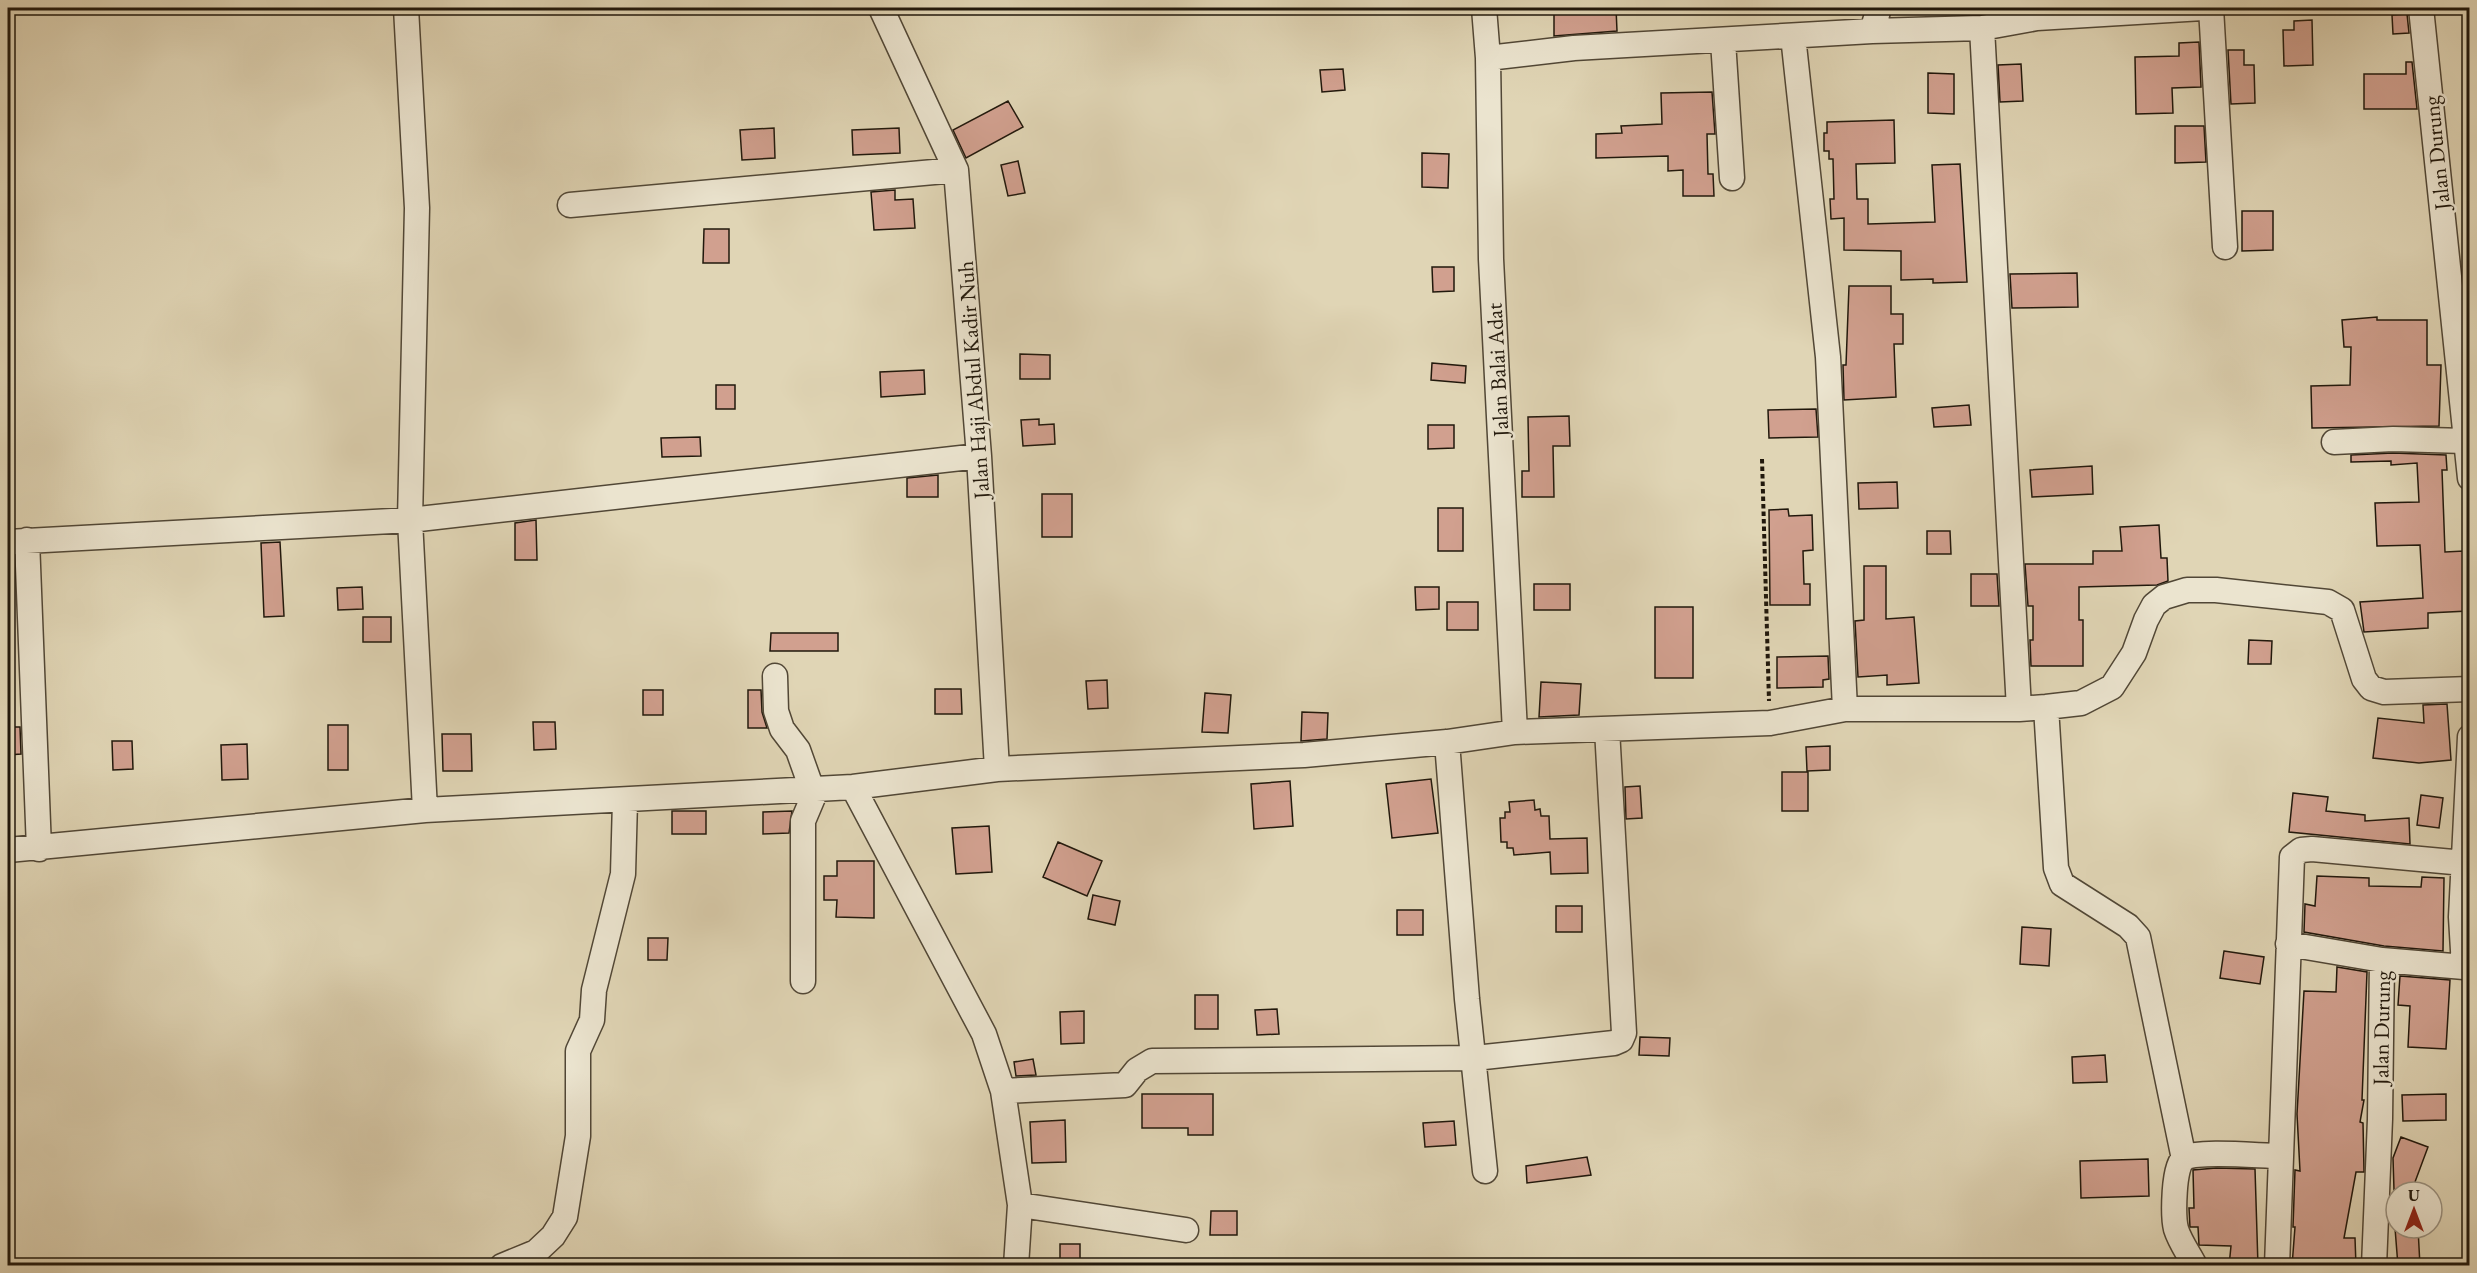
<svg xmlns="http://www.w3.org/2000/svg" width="2477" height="1273" font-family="'EB Garamond',serif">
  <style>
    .building { fill: #d1a08f; stroke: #21180c; stroke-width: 1.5 }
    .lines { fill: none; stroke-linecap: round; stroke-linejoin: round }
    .minor-casing { stroke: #514736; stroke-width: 27 }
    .path { stroke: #21180c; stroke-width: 4; stroke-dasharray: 4.5 3; stroke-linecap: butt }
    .minor { stroke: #ebe4cf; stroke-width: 24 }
    .labels { text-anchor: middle; stroke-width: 5; stroke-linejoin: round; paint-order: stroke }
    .street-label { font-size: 22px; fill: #21180c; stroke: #ebe4cf }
  </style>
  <rect width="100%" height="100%" fill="#e0d5b5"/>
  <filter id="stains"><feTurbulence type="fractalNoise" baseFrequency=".00333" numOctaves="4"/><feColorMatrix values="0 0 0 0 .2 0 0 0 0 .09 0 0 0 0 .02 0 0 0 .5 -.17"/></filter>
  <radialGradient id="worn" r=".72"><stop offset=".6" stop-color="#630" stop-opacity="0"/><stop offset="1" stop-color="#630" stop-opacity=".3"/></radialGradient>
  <path class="building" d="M 1554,8 L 1616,8 L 1617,31 L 1554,36 Z
    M 2407,14 L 2409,33 L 2393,34 L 2392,15 Z
    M 2312,20 L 2313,65 L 2284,66 L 2283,30 L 2294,30 L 2294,21 Z
    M 2199,42 L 2201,87 L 2172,88 L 2173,113 L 2136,114 L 2135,57 L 2179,56 L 2179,43 Z
    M 2228,50 L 2244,50 L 2244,65 L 2254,65 L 2255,103 L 2231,104 Z
    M 2406,62 L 2412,62 L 2417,109 L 2364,109 L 2364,74 L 2406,74 Z
    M 2021,64 L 2023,101 L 2000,102 L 1998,65 Z
    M 1343,69 L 1345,90 L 1322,92 L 1320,70 Z
    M 1928,73 L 1954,74 L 1954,114 L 1928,113 Z
    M 1712,92 L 1715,134 L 1707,134 L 1708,174 L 1713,174 L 1714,196 L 1683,196 L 1683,170 L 1668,171 L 1668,156 L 1596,158 L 1596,134 L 1622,133 L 1621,126 L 1662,124 L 1661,93 Z
    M 1008,101 L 1023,127 L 966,158 L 953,130 Z
    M 1894,120 L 1895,163 L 1856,164 L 1857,199 L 1868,199 L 1868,224 L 1935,222 L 1932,165 L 1960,164 L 1967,282 L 1933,283 L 1933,279 L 1901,280 L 1901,251 L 1844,250 L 1844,218 L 1831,219 L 1830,199 L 1834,199 L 1833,159 L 1829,159 L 1829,151 L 1824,151 L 1824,133 L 1827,133 L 1827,122 Z
    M 2175,126 L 2204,126 L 2206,162 L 2175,163 Z
    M 774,128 L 775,158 L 742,160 L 740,130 Z
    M 899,128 L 900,153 L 853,155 L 852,130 Z
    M 1422,153 L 1449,154 L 1448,188 L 1422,187 Z
    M 1018,161 L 1025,193 L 1008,196 L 1001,165 Z
    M 895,190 L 895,200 L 913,199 L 915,228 L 874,230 L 871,192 Z
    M 2242,211 L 2273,211 L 2273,250 L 2242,251 Z
    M 704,229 L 729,229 L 729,263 L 703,263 Z
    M 1432,267 L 1454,267 L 1454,291 L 1433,292 Z
    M 2077,273 L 2078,307 L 2012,308 L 2010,274 Z
    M 1849,286 L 1891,286 L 1891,314 L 1903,314 L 1903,344 L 1894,344 L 1896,397 L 1844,400 L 1843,365 L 1846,365 Z
    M 2377,317 L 2377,320 L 2427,320 L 2427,365 L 2441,365 L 2439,426 L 2312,428 L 2311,386 L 2350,385 L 2351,347 L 2344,347 L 2342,320 Z
    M 1020,354 L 1050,355 L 1050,379 L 1020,379 Z
    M 1432,363 L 1466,366 L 1465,383 L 1431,380 Z
    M 924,370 L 925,394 L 881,397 L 880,372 Z
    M 716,385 L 735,385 L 735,409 L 716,409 Z
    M 1969,405 L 1971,425 L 1934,427 L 1932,408 Z
    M 1816,409 L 1818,437 L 1769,438 L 1768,410 Z
    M 1569,416 L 1570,446 L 1553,446 L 1554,497 L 1522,497 L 1522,471 L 1529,471 L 1528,417 Z
    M 1039,419 L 1039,425 L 1054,424 L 1055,444 L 1023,446 L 1021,420 Z
    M 1428,425 L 1454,425 L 1454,448 L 1428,449 Z
    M 700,437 L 701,456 L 662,457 L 661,438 Z
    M 2393,453 L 2446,455 L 2447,470 L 2442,470 L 2445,552 L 2464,551 L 2468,611 L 2428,613 L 2428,628 L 2364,632 L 2360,602 L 2423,598 L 2420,545 L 2377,546 L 2375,503 L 2419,502 L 2417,463 L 2391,465 L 2391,461 L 2351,462 L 2351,455 Z
    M 2092,466 L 2093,494 L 2032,497 L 2030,470 Z
    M 938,475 L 938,497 L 907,497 L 907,478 Z
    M 1897,482 L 1898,508 L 1859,509 L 1858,483 Z
    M 1042,494 L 1072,494 L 1072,537 L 1042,537 Z
    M 1438,508 L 1463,508 L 1463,551 L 1438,551 Z
    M 1788,509 L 1789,516 L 1812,515 L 1813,550 L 1803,551 L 1804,584 L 1810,584 L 1810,605 L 1770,605 L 1769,510 Z
    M 536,520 L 537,560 L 515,560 L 515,523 Z
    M 2159,525 L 2161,558 L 2167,558 L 2168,581 L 2157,585 L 2079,587 L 2079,620 L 2083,620 L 2083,666 L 2031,666 L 2030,640 L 2033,640 L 2033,606 L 2028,606 L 2025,564 L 2093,564 L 2093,551 L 2122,551 L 2120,527 Z
    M 1927,531 L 1950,531 L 1951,554 L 1927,554 Z
    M 280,542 L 284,616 L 264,617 L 261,543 Z
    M 1864,566 L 1886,566 L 1886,619 L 1914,617 L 1919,683 L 1887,685 L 1887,675 L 1858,677 L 1855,621 L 1864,620 Z
    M 1971,574 L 1997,574 L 1999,606 L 1971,606 Z
    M 1534,584 L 1570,584 L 1570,610 L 1534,610 Z
    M 362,587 L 363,609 L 338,610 L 337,588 Z
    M 1415,587 L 1439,587 L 1439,609 L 1416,610 Z
    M 1447,602 L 1478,602 L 1478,630 L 1447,630 Z
    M 1655,607 L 1693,607 L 1693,678 L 1655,678 Z
    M 363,617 L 391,617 L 391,642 L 363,642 Z
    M 771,633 L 838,633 L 838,651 L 770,651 Z
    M 2249,640 L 2272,641 L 2271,664 L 2248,664 Z
    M 1828,656 L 1829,679 L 1823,680 L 1823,687 L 1777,688 L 1777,657 Z
    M 1107,680 L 1108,708 L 1088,709 L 1086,681 Z
    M 1541,682 L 1581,684 L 1579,715 L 1539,717 Z
    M 935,689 L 961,689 L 962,714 L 935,714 Z
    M 643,690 L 663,690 L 663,715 L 643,715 Z
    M 748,690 L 761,690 L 762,712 L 767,728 L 748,728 Z
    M 1205,693 L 1231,695 L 1228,733 L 1202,732 Z
    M 2447,704 L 2451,760 L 2419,763 L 2373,758 L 2378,718 L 2424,723 L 2423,705 Z
    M 1302,712 L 1328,713 L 1327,739 L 1301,741 Z
    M 533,722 L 555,722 L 556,749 L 534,750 Z
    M 328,725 L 348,725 L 348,770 L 328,770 Z
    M 8,727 L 20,727 L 21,754 L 8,755 Z
    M 442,734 L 471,734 L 472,771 L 443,771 Z
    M 112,741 L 132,741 L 133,769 L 113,770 Z
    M 247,744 L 248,779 L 222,780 L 221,745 Z
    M 1830,746 L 1830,770 L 1807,771 L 1806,747 Z
    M 1782,772 L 1808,772 L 1808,811 L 1782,811 Z
    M 1431,779 L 1438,833 L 1392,838 L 1386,784 Z
    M 1290,781 L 1293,826 L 1254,829 L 1251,784 Z
    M 1640,786 L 1642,818 L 1626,819 L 1625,787 Z
    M 2293,793 L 2328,797 L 2326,811 L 2365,815 L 2365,821 L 2409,818 L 2410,844 L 2289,832 Z
    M 2421,795 L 2443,798 L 2439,828 L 2417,825 Z
    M 1534,800 L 1535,810 L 1540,809 L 1541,816 L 1549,816 L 1550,839 L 1587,838 L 1588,873 L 1551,874 L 1550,852 L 1514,855 L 1513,848 L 1507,848 L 1507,842 L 1501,842 L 1500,818 L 1505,818 L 1505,812 L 1510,812 L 1509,802 Z
    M 672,811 L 706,811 L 706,834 L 672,834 Z
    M 792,811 L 789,833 L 763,834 L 763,812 Z
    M 989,826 L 992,872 L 956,874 L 952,828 Z
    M 1058,842 L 1102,861 L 1087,896 L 1043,877 Z
    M 837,861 L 874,861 L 874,918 L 836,917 L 837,900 L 824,900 L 824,876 L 837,876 Z
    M 2317,876 L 2369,878 L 2369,886 L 2421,887 L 2422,877 L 2444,878 L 2443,951 L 2384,946 L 2304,932 L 2305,904 L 2315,906 Z
    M 1093,895 L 1120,901 L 1115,925 L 1088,919 Z
    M 1556,906 L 1582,906 L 1582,932 L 1556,932 Z
    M 1397,910 L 1423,910 L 1423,935 L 1397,935 Z
    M 2022,927 L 2051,929 L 2049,966 L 2020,964 Z
    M 648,938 L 668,938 L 667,960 L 648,960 Z
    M 2224,951 L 2264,957 L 2260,984 L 2220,978 Z
    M 2337,967 L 2367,972 L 2362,1100 L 2364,1100 L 2360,1122 L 2363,1123 L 2364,1172 L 2356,1172 L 2344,1238 L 2355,1238 L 2356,1266 L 2292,1266 L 2295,1227 L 2293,1227 L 2295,1170 L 2300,1171 L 2297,1114 L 2304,991 L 2336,992 Z
    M 2400,976 L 2450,980 L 2446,1049 L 2408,1047 L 2410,1006 L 2398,1005 Z
    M 1195,995 L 1218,995 L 1218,1029 L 1195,1029 Z
    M 1277,1009 L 1279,1034 L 1257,1035 L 1255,1010 Z
    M 1084,1011 L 1084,1043 L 1061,1044 L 1060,1012 Z
    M 1640,1037 L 1670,1038 L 1669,1056 L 1639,1055 Z
    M 2105,1055 L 2107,1082 L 2073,1083 L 2072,1057 Z
    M 1033,1059 L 1036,1075 L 1016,1076 L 1014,1062 Z
    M 1142,1094 L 1213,1094 L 1213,1135 L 1188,1135 L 1188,1128 L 1142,1128 Z
    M 2446,1094 L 2446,1120 L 2403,1121 L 2402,1095 Z
    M 1065,1120 L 1066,1162 L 1032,1163 L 1030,1122 Z
    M 1454,1121 L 1456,1145 L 1425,1147 L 1423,1123 Z
    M 2401,1137 L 2428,1147 L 2412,1190 L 2394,1190 L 2393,1158 Z
    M 1587,1157 L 1591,1175 L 1527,1183 L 1526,1166 Z
    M 2148,1159 L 2149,1196 L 2081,1198 L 2080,1161 Z
    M 2216,1168 L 2255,1169 L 2258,1266 L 2229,1266 L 2231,1246 L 2199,1245 L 2198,1227 L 2190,1227 L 2189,1208 L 2194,1208 L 2193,1170 Z
    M 1211,1211 L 1237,1211 L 1237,1235 L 1210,1235 Z
    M 2395,1228 L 2418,1228 L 2420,1266 L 2398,1266 Z
    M 1060,1244 L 1080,1244 L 1080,1266 L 1060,1266 Z"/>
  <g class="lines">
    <g class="minor-casing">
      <path id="minor" d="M 406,8 L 417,208 L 410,520 L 425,810
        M 881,8 L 956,170 L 979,456 L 997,769
        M 1484,8 L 1488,58 L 1491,259 L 1515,732
        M 2211,8 L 2225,247
        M 2421,8 L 2470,478
        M 1982,28 L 2019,709
        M 1872,31 L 1879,8
        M 1793,36 L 1828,357 L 1845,709
        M 1723,41 L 1732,178
        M 1488,58 L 1574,48 L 1872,31 L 1982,28 L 2037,18 L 2203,8
        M 570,205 L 956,170
        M 2334,442 L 2393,439 L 2465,441
        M 27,540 L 39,849
        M 8,542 L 410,520 L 979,456
        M 775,676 L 776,711 L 782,729 L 798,750 L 814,795 L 803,821 L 803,981
        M 2046,707 L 2056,868 L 2062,884 L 2128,926 L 2138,937 L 2184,1159
        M 1447,742 L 1467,999 L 1485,1171
        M 853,787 L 984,1034 L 1003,1091 L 1020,1205 L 1016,1266
        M 8,850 L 425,810 L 853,787 L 997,769 L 1304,755 L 1447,742 L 1515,732 L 1770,723 L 1845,709 L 2019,709 L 2046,707 L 2081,703 L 2112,687 L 2134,653 L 2146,620 L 2154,605 L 2164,597 L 2187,590 L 2216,590 L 2328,602 L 2342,610 L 2364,679 L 2371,688 L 2384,692 L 2470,689
        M 2288,944 L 2382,960
        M 1003,1091 L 1125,1085 L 1137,1070 L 1152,1061 L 1475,1058 L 1614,1043 L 1621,1040 L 1624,1033 L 1607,729
        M 1020,1205 L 1186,1230
        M 502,1266 L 536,1252 L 553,1236 L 565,1217 L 578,1136 L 578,1051 L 592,1020 L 594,990 L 623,874 L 625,801
        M 2195,1266 C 2189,1254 2180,1242 2176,1229 C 2173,1217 2173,1165 2184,1158 C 2199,1150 2260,1156 2280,1156
        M 2277,1266 L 2292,857 L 2301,850 L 2312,849 L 2464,863
        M 2374,1266 L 2380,1119 L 2382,960 L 2464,967 L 2461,917 L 2470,737"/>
    </g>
    <path class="path" d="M 1762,459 L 1769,701"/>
    <use href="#minor" class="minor"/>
  </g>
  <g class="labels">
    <g class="street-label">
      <text transform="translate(2436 153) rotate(-96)" y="8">Jalan Durung</text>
      <text transform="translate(1497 370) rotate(-93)" y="8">Jalan Balai Adat</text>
      <text transform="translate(973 380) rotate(-94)" y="8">Jalan Haji Abdul Kadir Nuh</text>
      <text transform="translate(2381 1028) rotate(-89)" y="8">Jalan Durung</text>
    </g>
  </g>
  <rect width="2477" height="1273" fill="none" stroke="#e0d5b5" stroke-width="30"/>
  <rect x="9" y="9" width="2459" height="1255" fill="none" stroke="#21180c" stroke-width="3"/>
  <rect x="15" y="15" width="2447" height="1243" fill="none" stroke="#21180c" stroke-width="1.5"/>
  <g transform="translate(2414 1210)"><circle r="28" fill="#ebe4cf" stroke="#9a9281" stroke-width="1.5"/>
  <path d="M0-4.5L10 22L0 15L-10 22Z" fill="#8f2418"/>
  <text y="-9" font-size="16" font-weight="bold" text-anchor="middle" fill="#21180c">U</text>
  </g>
  <rect width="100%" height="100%" filter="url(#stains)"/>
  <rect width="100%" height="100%" fill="url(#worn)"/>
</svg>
